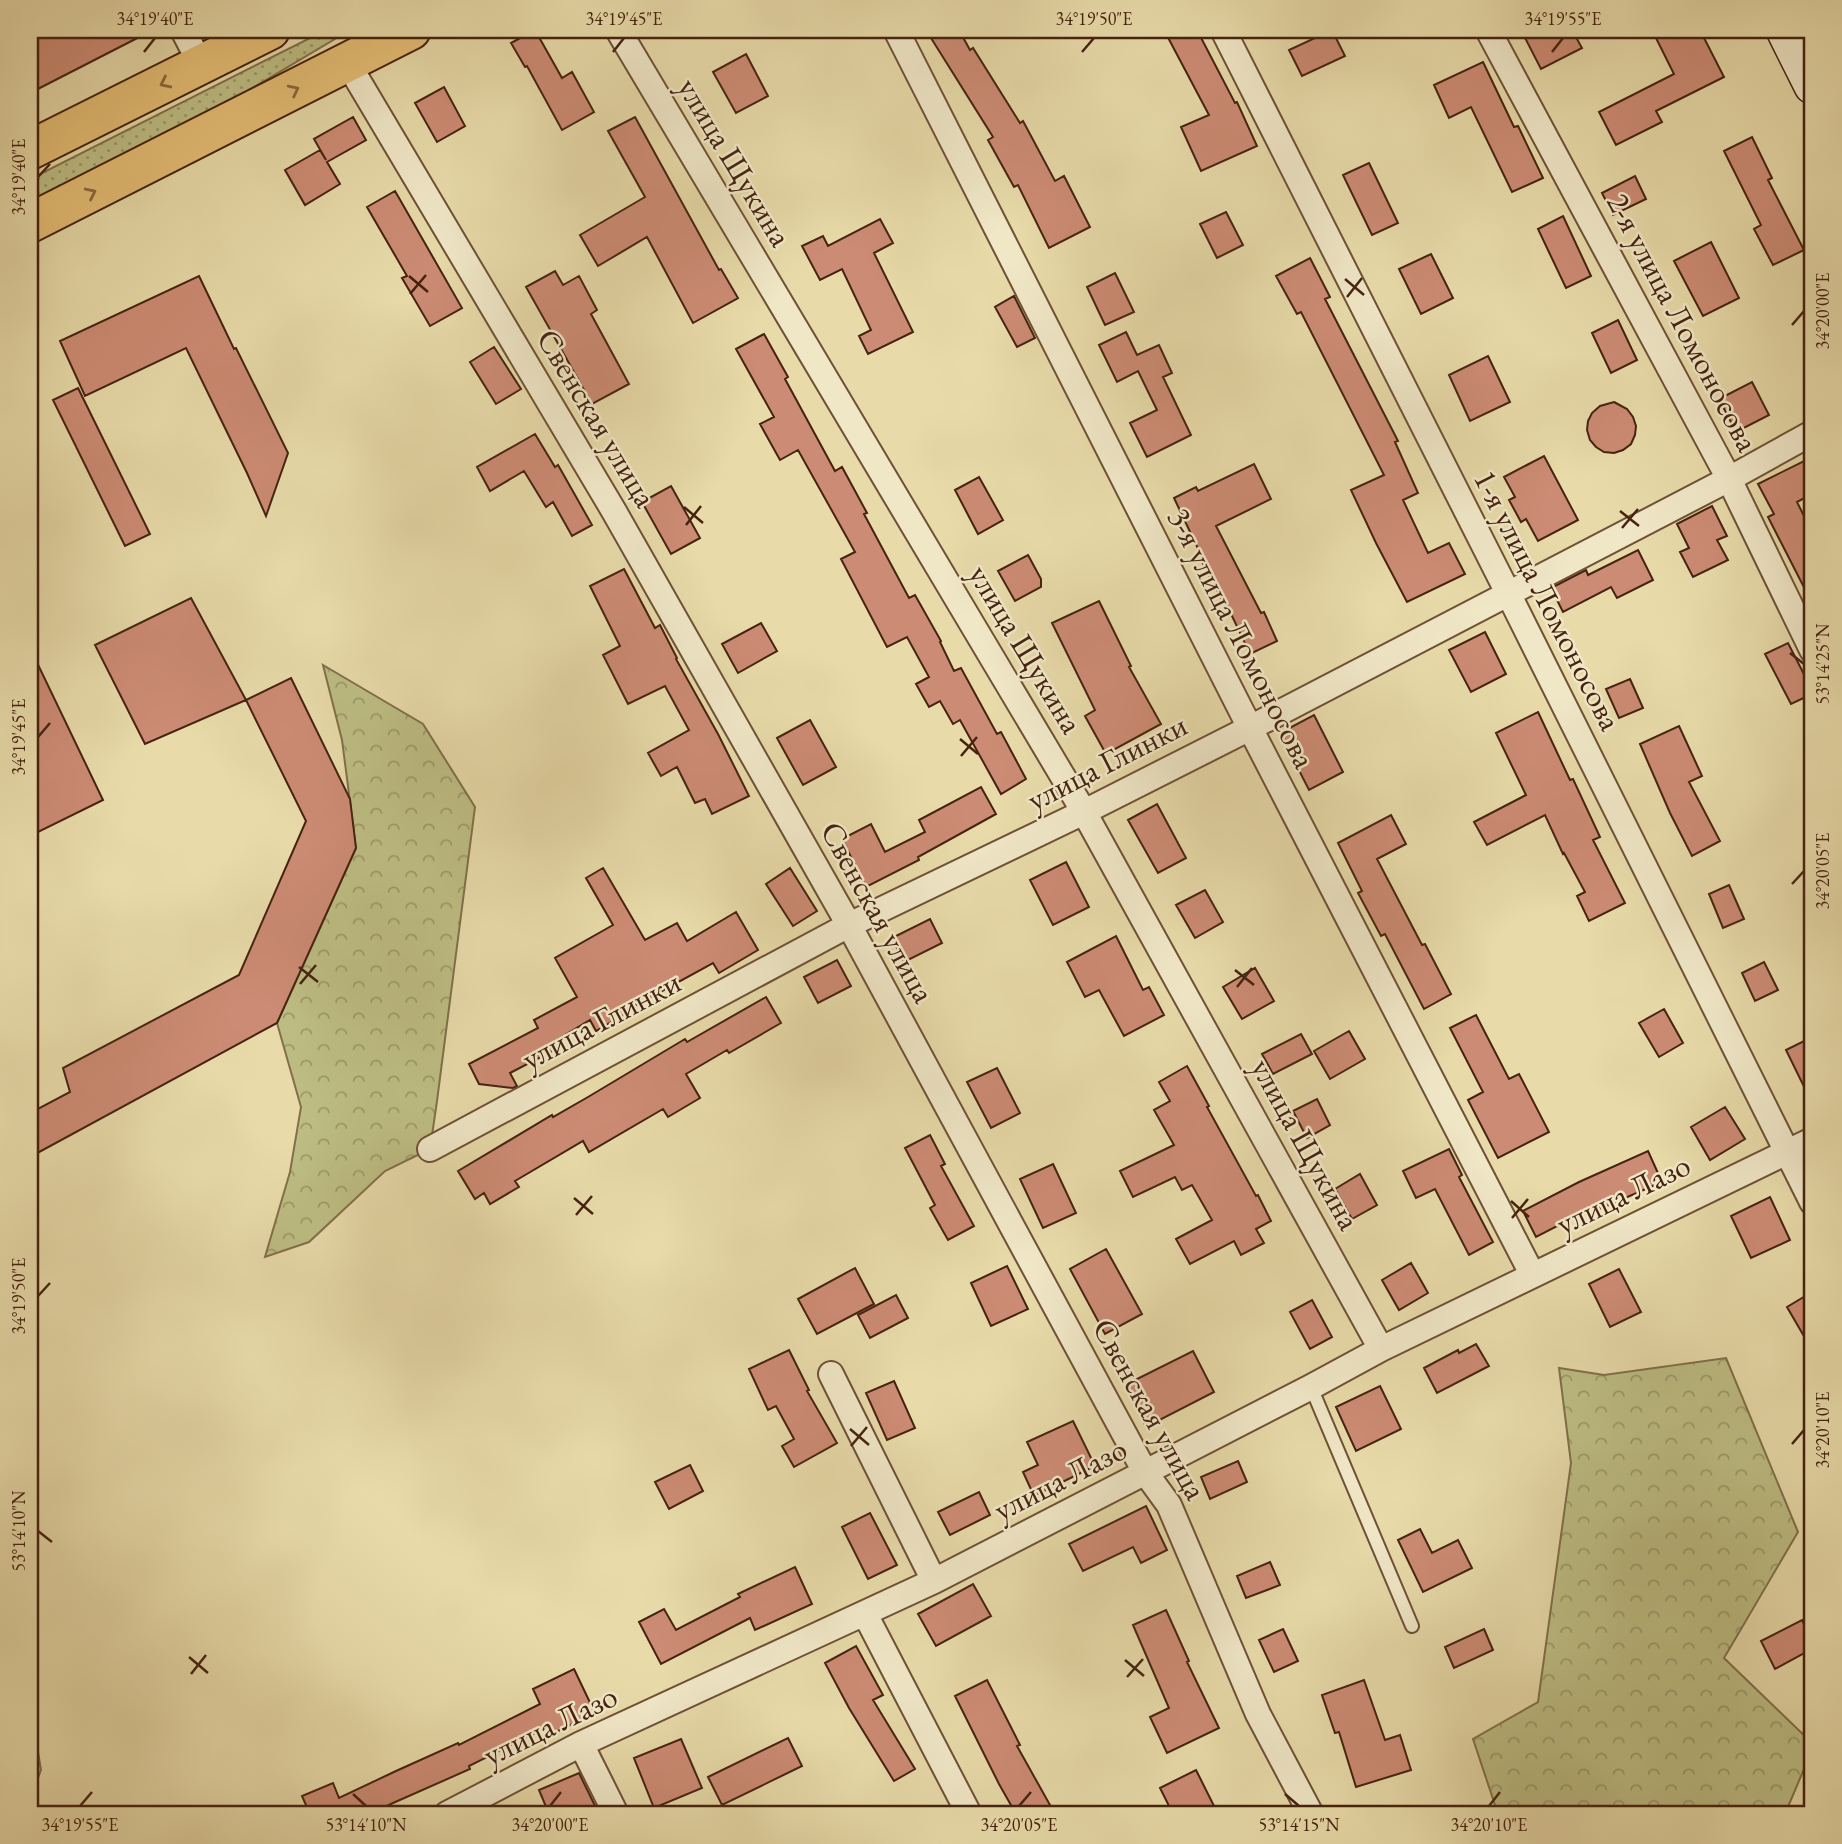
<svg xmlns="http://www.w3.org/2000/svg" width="1842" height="1844" font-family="'EB Garamond',serif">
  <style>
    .grass { fill: url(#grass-dots); stroke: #81704a; stroke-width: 2 }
    .forest { fill: url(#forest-crowns); stroke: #81704a; stroke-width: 2 }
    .garden { fill: #bdbd83; stroke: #81704a; stroke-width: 2 }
    .building { fill: #cc8b74; stroke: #452310; stroke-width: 2 }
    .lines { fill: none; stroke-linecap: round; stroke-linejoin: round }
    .lane-casing { stroke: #6e5136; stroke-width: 16 }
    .street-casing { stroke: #6e5136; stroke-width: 28 }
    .secondary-casing { stroke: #452310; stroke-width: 38 }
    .primary-casing { stroke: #452310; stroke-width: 42 }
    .lane { stroke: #f0e7c7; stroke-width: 12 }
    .street { stroke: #f0e7c7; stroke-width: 24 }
    .secondary { stroke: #f0e7c7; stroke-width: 35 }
    .primary { stroke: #e4bd74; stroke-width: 38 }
    .oneway { stroke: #8d683d }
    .ticks { fill: none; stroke: #452310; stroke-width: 2.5 }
    .labels { text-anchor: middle; stroke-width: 5; stroke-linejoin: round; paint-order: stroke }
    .street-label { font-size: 32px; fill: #452310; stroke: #f0e7c7 }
    .neatline { fill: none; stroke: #452310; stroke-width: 2.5 }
    .ticks-label { font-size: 18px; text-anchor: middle; fill: #452310 }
  </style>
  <defs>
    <pattern id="grass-dots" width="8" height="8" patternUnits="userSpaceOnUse" patternTransform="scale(1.75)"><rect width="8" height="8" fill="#bdbd83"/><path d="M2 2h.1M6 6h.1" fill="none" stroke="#9b996a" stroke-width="1.8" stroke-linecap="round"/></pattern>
    <pattern id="forest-crowns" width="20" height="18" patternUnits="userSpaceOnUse" patternTransform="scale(1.75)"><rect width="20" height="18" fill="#bdbd83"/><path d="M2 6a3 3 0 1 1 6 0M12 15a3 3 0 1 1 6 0" fill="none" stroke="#9b996a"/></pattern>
  </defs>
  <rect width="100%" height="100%" fill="#e8daa9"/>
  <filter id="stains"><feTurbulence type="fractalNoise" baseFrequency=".00286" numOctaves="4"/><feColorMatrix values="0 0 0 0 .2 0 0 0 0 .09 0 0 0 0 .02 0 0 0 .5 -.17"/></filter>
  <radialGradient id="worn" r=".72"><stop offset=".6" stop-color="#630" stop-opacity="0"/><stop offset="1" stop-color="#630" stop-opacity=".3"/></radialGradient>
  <path class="grass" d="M 326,30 L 350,30 L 239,96 L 30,202 L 30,179 Z"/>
  <path class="forest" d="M 323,665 L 423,724 L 475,807 L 437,1101 L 430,1149 L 385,1171 L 309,1242 L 265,1257 L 290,1172 L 301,1107 L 277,1023 L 356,848 L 342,740 Z
    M 1726,1358 L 1798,1532 L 1724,1658 L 1812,1743 L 1812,1750 L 1785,1814 L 1498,1814 L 1473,1739 L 1538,1702 L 1571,1463 L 1559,1368 L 1604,1375 Z"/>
  <path class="garden" d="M 30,1704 L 41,1770 L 30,1799 Z"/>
  <path class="building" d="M 42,30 L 153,30 L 30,93 L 30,36 Z
    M 535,30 L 562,78 L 572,72 L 594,112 L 562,130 L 527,66 L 525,67 L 511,43 Z
    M 926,30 L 959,30 L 970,50 L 973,48 L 1020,123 L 1023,121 L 1055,181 L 1064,176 L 1090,227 L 1049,248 L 1018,185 L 1014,187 L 988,140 L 993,137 Z
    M 1164,30 L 1197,30 L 1235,103 L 1237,102 L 1257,146 L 1201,171 L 1181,127 L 1209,115 Z
    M 1332,30 L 1345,56 L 1302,76 L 1289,50 Z
    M 1521,30 L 1572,30 L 1582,48 L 1541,69 Z
    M 1652,30 L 1700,30 L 1724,77 L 1656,111 L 1662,122 L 1616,145 L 1599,112 L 1674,74 Z
    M 746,54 L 768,96 L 736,113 L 713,72 Z
    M 1483,62 L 1514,127 L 1518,126 L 1543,178 L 1512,192 L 1471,107 L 1449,118 L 1434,85 Z
    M 444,87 L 465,126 L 437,142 L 415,103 Z
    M 353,117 L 366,140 L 327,162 L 340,184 L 305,205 L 285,170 L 320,150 L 326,160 L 314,139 Z
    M 635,117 L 719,270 L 721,269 L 738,298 L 693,323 L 647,237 L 598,266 L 580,235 L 645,197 L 608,131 Z
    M 1752,137 L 1772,178 L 1768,180 L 1804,250 L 1773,265 L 1754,229 L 1761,225 L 1724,151 Z
    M 1369,163 L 1398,223 L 1372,235 L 1343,175 Z
    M 1635,176 L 1646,199 L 1613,215 L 1602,193 Z
    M 395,191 L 462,308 L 430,326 L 402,278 L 407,276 L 367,207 Z
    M 1226,212 L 1243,245 L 1217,258 L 1200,224 Z
    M 1563,216 L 1591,276 L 1566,288 L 1538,229 Z
    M 880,219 L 893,243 L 874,253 L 913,332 L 868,354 L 859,336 L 871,330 L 842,269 L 820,280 L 802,246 L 823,236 L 828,246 Z
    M 1711,242 L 1739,298 L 1703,316 L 1674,261 Z
    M 1431,254 L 1453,298 L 1421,314 L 1399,269 Z
    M 1310,258 L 1330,297 L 1325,299 L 1398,441 L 1395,442 L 1418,493 L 1403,500 L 1428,553 L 1449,543 L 1465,574 L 1407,602 L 1376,543 L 1351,490 L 1384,475 L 1301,312 L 1297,314 L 1276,276 Z
    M 555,271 L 563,285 L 579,276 L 597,310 L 591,314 L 629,384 L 592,404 L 526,287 Z
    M 1115,273 L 1134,312 L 1105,325 L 1087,287 Z
    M 199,276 L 234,349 L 236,348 L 288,453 L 266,516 L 247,473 L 186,348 L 85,396 L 60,341 Z
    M 1014,296 L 1035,338 L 1017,347 L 995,307 Z
    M 1618,320 L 1637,360 L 1611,373 L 1592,333 Z
    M 1126,332 L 1137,355 L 1159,345 L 1172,373 L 1163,377 L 1191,435 L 1147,457 L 1130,423 L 1157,410 L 1138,371 L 1117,382 L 1099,345 Z
    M 764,334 L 788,377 L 785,379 L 835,471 L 842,467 L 867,513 L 864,514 L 909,598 L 915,595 L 941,641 L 940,642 L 954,671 L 961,668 L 997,734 L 1001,732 L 1026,779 L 1001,794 L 960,720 L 953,724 L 940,701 L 929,707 L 916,684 L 929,677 L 907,637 L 887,647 L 841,559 L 855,552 L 798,450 L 780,460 L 760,424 L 774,417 L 736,349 Z
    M 494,347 L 521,389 L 496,404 L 470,362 Z
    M 1488,356 L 1510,402 L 1470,421 L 1449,375 Z
    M 1752,382 L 1769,415 L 1736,432 L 1719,399 Z
    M 78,388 L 150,534 L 125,546 L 53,400 Z
    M 1614,402 L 1627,409 L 1633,417 L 1636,426 L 1635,435 L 1631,444 L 1623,450 L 1614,453 L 1604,452 L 1596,447 L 1590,440 L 1587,430 L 1588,421 L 1592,413 L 1600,406 Z
    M 535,434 L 555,467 L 558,465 L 592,525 L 572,536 L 553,502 L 546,507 L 524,471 L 490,491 L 477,467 Z
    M 1544,456 L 1578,520 L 1538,541 L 1526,519 L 1521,522 L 1509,500 L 1515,497 L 1504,477 Z
    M 1812,457 L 1812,494 L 1797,502 L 1812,532 L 1812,603 L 1768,517 L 1774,514 L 1758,484 Z
    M 1254,464 L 1271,499 L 1216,526 L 1261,613 L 1264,612 L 1277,641 L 1250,654 L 1224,599 L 1222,600 L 1200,558 L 1202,557 L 1174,498 L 1196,487 L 1198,491 Z
    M 979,477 L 1003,520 L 978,534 L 955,490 Z
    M 671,486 L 700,538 L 671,554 L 642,502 Z
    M 1712,506 L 1727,536 L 1717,540 L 1728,560 L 1693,577 L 1680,552 L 1689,548 L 1677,524 Z
    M 1638,550 L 1653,580 L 1617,598 L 1611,587 L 1563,612 L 1551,588 L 1586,570 L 1588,575 Z
    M 1028,555 L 1041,579 L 1041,587 L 1015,601 L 998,571 Z
    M 624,569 L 655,628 L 660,625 L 677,658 L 676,659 L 718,734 L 749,796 L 712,814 L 705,799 L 695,803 L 677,767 L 661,776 L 648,753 L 689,730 L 665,686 L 628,704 L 603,655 L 620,646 L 590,586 Z
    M 191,598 L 246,700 L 145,744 L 95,645 Z
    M 1099,601 L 1131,666 L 1129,667 L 1161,724 L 1106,754 L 1085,716 L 1095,710 L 1052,623 Z
    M 761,623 L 777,651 L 738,673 L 722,644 Z
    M 1485,632 L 1506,674 L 1471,692 L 1449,650 Z
    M 1788,643 L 1812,690 L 1812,694 L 1791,704 L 1765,654 Z
    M 30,648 L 103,800 L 30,836 Z
    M 291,678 L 350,799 L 356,848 L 277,1023 L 30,1157 L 30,1113 L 70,1092 L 63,1068 L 239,975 L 306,821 L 246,700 Z
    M 1630,679 L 1643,708 L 1619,718 L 1606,689 Z
    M 1538,712 L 1570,780 L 1573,779 L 1600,837 L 1593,840 L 1625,903 L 1589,921 L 1577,896 L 1585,892 L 1564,853 L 1563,854 L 1545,815 L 1487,845 L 1474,822 L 1526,795 L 1496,733 Z
    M 1314,715 L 1343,772 L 1309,790 L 1280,733 Z
    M 810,720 L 836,767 L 803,785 L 777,738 Z
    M 1679,726 L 1702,776 L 1689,782 L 1720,841 L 1692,856 L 1670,813 L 1640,744 Z
    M 981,787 L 996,814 L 918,857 L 919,860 L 866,887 L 842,839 L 871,824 L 885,852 L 925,832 L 919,820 Z
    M 1157,804 L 1186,858 L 1158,873 L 1128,820 Z
    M 1391,815 L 1406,844 L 1377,859 L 1422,945 L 1425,944 L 1451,994 L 1424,1009 L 1385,934 L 1381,936 L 1358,893 L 1362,891 L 1338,843 Z
    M 1066,862 L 1089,907 L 1053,925 L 1030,880 Z
    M 603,868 L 645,940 L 677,923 L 687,941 L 736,912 L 758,950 L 719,973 L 713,963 L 629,1009 L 630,1011 L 596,1031 L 590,1020 L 557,1040 L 560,1047 L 510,1073 L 517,1086 L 513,1088 L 479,1084 L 469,1064 L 538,1028 L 534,1020 L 577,997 L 555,958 L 613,925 L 586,878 Z
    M 790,868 L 817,911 L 793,926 L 766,884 Z
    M 1729,885 L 1744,919 L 1723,928 L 1709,894 Z
    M 1205,890 L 1223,922 L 1195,938 L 1176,905 Z
    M 930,919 L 942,943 L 904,962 L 892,938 Z
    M 1116,936 L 1143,990 L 1149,987 L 1164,1015 L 1124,1036 L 1099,990 L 1085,997 L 1067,962 Z
    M 837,960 L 851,986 L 818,1003 L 804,977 Z
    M 1764,962 L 1778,990 L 1755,1001 L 1742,973 Z
    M 1255,968 L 1274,1001 L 1242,1019 L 1223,987 Z
    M 766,997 L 781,1023 L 729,1053 L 727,1050 L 686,1074 L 700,1098 L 668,1117 L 663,1109 L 589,1152 L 583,1141 L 515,1181 L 519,1187 L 490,1204 L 484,1193 L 475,1199 L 458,1171 L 552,1115 L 553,1117 L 588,1097 L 685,1039 L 687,1042 Z
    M 1664,1009 L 1683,1043 L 1659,1057 L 1639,1023 Z
    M 1476,1015 L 1509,1079 L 1519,1074 L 1549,1132 L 1498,1158 L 1468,1100 L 1483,1092 L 1450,1028 Z
    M 1349,1031 L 1365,1059 L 1330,1079 L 1314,1051 Z
    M 1301,1034 L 1312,1054 L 1273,1074 L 1262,1054 Z
    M 1812,1037 L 1812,1103 L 1786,1050 Z
    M 1187,1066 L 1209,1106 L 1207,1107 L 1256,1196 L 1258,1195 L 1271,1221 L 1256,1229 L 1264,1243 L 1241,1255 L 1234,1241 L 1190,1264 L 1176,1239 L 1212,1220 L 1192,1185 L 1182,1190 L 1175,1177 L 1133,1197 L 1120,1171 L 1174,1145 L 1154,1110 L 1170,1101 L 1159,1082 Z
    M 997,1068 L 1020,1113 L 991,1128 L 967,1082 Z
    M 1317,1099 L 1330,1125 L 1307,1138 L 1293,1111 Z
    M 1725,1107 L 1745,1139 L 1710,1160 L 1691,1127 Z
    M 930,1135 L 945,1164 L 941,1166 L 974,1226 L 948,1240 L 930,1208 L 935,1205 L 905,1148 Z
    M 1449,1149 L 1462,1175 L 1459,1177 L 1493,1242 L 1469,1255 L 1435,1189 L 1416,1198 L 1403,1171 Z
    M 1648,1151 L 1662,1182 L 1600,1209 L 1598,1205 L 1536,1237 L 1523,1211 L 1579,1182 Z
    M 1053,1164 L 1076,1213 L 1043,1228 L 1020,1179 Z
    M 1360,1174 L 1377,1205 L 1352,1219 L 1335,1189 Z
    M 1770,1197 L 1790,1240 L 1751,1258 L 1731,1216 Z
    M 1106,1249 L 1142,1314 L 1105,1334 L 1070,1269 Z
    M 1411,1263 L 1428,1293 L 1399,1310 L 1382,1280 Z
    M 1007,1266 L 1028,1309 L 991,1326 L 971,1283 Z
    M 855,1268 L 874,1304 L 817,1334 L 798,1299 Z
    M 1619,1269 L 1641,1312 L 1610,1327 L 1589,1284 Z
    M 1812,1292 L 1812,1350 L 1787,1307 Z
    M 896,1295 L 908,1318 L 870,1338 L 858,1315 Z
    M 1312,1300 L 1332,1337 L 1310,1349 L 1290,1312 Z
    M 1476,1344 L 1489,1366 L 1437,1393 L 1424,1368 L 1458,1350 L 1459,1353 Z
    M 789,1350 L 809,1390 L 807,1391 L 837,1443 L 794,1467 L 782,1446 L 794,1439 L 776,1406 L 768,1410 L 749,1369 Z
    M 1193,1351 L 1214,1392 L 1146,1427 L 1125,1385 Z
    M 894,1381 L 915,1428 L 887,1440 L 866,1393 Z
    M 1380,1386 L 1401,1429 L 1356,1451 L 1336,1407 Z
    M 1073,1421 L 1095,1466 L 1034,1496 L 1023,1472 L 1038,1465 L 1027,1442 Z
    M 1238,1461 L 1247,1482 L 1210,1499 L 1201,1477 Z
    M 690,1465 L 703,1491 L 669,1509 L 655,1482 Z
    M 979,1492 L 990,1515 L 950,1535 L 938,1512 Z
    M 1146,1506 L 1167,1550 L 1141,1563 L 1133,1547 L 1083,1571 L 1069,1544 Z
    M 870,1513 L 897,1565 L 868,1579 L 842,1527 Z
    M 1420,1529 L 1432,1553 L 1458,1540 L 1472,1568 L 1423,1592 L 1398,1540 Z
    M 1270,1562 L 1280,1585 L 1246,1598 L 1237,1576 Z
    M 795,1567 L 812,1604 L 755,1630 L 750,1618 L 661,1664 L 639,1622 L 664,1609 L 676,1630 L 740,1597 L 738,1594 Z
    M 973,1584 L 991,1616 L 936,1646 L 918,1614 Z
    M 1166,1610 L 1189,1661 L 1187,1662 L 1219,1728 L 1167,1753 L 1150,1717 L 1169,1708 L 1133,1625 Z
    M 1802,1620 L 1812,1640 L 1812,1649 L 1775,1669 L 1761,1641 Z
    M 1283,1629 L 1298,1661 L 1274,1672 L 1259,1640 Z
    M 1484,1629 L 1493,1650 L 1454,1668 L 1445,1647 Z
    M 856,1646 L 883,1695 L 873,1700 L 915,1769 L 894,1781 L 849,1708 L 825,1663 Z
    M 574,1669 L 595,1713 L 554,1733 L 551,1725 L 469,1766 L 470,1769 L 393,1803 L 370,1814 L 304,1814 L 309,1812 L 302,1796 L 333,1783 L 339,1798 L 396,1771 L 458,1743 L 459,1745 L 540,1704 L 533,1689 Z
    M 987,1680 L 1020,1745 L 1017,1746 L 1055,1814 L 1016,1814 L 999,1784 L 955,1696 Z
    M 1364,1680 L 1385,1740 L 1400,1735 L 1411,1770 L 1356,1787 L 1339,1732 L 1335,1733 L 1322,1695 Z
    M 788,1738 L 802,1766 L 722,1805 L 708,1777 Z
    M 681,1739 L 702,1788 L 654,1808 L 634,1758 Z
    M 1196,1770 L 1218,1814 L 1173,1814 L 1160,1788 Z
    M 579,1773 L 599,1814 L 549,1814 L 539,1790 Z"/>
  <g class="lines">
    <g class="lane-casing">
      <path id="lane" d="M 1311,1387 L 1412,1626"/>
    </g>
    <g class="street-casing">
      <path id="street" d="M 183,30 L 201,65
        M 618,30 L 1084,812 L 1381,1349
        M 896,30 L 1250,728 L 1532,1274
        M 1223,30 L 1508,593 L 1812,1202
        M 1488,30 L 1729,479 L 1812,650
        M 347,62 L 615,513 L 849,925 L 1145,1472 L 1169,1505 L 1258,1714 L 1311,1814
        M 430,1149 L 849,925 L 1084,812 L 1250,728 L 1729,479 L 1812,433
        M 831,1374 L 934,1581
        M 865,1614 L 969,1814
        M 581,1744 L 616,1814
        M 447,1814 L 581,1744 L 934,1581 L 1311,1387 L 1381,1349 L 1812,1140"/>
    </g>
    <g class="secondary-casing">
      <path id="secondary" d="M 1784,30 L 1812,86"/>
    </g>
    <g class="primary-casing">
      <path id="primary" d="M 30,150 L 270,30
        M 30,223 L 411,30"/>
    </g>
    <use href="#lane" class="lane"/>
    <use href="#street" class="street"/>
    <use href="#secondary" class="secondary"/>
    <use href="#primary" class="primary"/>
  </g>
  <defs><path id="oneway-chevron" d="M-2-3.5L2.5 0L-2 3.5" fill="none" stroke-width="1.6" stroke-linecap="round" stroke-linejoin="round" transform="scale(1.75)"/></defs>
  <g class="oneway">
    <use href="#oneway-chevron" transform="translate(165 83) rotate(154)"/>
    <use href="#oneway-chevron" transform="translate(294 90) rotate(-27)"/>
    <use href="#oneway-chevron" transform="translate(91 193) rotate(-26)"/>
  </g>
  <path class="ticks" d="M 144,52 L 155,38M 613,52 L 624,38M 1082,52 L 1094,38M 1552,52 L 1563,38M 38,177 L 50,164M 409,276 L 428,292M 1345,279 L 1364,295M 410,294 L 426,275M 1347,297 L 1362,278M 1792,325 L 1804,311M 684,507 L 703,523M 1620,511 L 1639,526M 686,525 L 701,506M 1622,528 L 1638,509M 1790,653 L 1804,664M 38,737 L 50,723M 960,739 L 978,754M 961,756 L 977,737M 1792,884 L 1804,871M 299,967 L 318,982M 1235,970 L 1254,985M 300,984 L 316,965M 1237,987 L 1252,968M 574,1198 L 593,1214M 1511,1201 L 1529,1217M 576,1215 L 592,1196M 1512,1218 L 1528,1199M 38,1296 L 50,1283M 850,1429 L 869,1445M 1792,1444 L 1804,1430M 851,1446 L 867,1427M 38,1531 L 52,1542M 189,1657 L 208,1673M 1125,1660 L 1144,1676M 191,1674 L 206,1655M 1127,1677 L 1143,1659M 353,1794 L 366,1806M 1285,1794 L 1299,1806M 80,1806 L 92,1792M 550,1806 L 561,1792M 1019,1806 L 1031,1792M 1489,1806 L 1500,1792"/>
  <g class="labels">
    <g class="street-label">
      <text transform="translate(735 162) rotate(59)" y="11">улица Щукина</text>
      <text transform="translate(1683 322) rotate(62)" y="11">2-я улица Ломоносова</text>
      <text transform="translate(597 418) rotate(59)" y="11">Свенская улица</text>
      <text transform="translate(1548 600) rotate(63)" y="11">1-я улица Ломоносова</text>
      <text transform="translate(1242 638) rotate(63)" y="11">3-я улица Ломоносова</text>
      <text transform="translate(1026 649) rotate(59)" y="11">улица Щукина</text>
      <text transform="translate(1107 762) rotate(-27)" y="11">улица Глинки</text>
      <text transform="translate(878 912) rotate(61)" y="11">Свенская улица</text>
      <text transform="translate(601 1020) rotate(-28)" y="11">улица Глинки</text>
      <text transform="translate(1306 1144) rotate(61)" y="11">улица Щукина</text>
      <text transform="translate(1623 1194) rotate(-26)" y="11">улица Лазо</text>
      <text transform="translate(1150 1409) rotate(61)" y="11">Свенская улица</text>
      <text transform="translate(1060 1479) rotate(-27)" y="11">улица Лазо</text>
      <text transform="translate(550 1725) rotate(-26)" y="11">улица Лазо</text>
    </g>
  </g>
  <rect width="1842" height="1844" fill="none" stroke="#e8daa9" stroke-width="77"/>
  <rect x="38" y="38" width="1766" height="1768" class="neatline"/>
  <g class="ticks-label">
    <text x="155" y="25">34°19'40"E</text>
    <text x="624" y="25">34°19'45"E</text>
    <text x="1094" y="25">34°19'50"E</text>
    <text x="1563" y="25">34°19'55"E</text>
    <text transform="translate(19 177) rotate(-90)" y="6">34°19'40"E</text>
    <text transform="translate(1823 311) rotate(-90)" y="6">34°20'00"E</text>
    <text transform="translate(1823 664) rotate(-90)" y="6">53°14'25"N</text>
    <text transform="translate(19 737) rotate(-90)" y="6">34°19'45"E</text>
    <text transform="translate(1823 871) rotate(-90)" y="6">34°20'05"E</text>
    <text transform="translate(19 1296) rotate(-90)" y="6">34°19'50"E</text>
    <text transform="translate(1823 1430) rotate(-90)" y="6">34°20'10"E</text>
    <text transform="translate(19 1531) rotate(-90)" y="6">53°14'10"N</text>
    <text x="80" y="1831">34°19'55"E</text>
    <text x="366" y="1831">53°14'10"N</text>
    <text x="550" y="1831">34°20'00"E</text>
    <text x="1019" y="1831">34°20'05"E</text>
    <text x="1299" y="1831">53°14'15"N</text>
    <text x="1489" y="1831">34°20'10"E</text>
  </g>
  <rect width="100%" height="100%" filter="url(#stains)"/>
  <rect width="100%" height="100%" fill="url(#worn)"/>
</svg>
